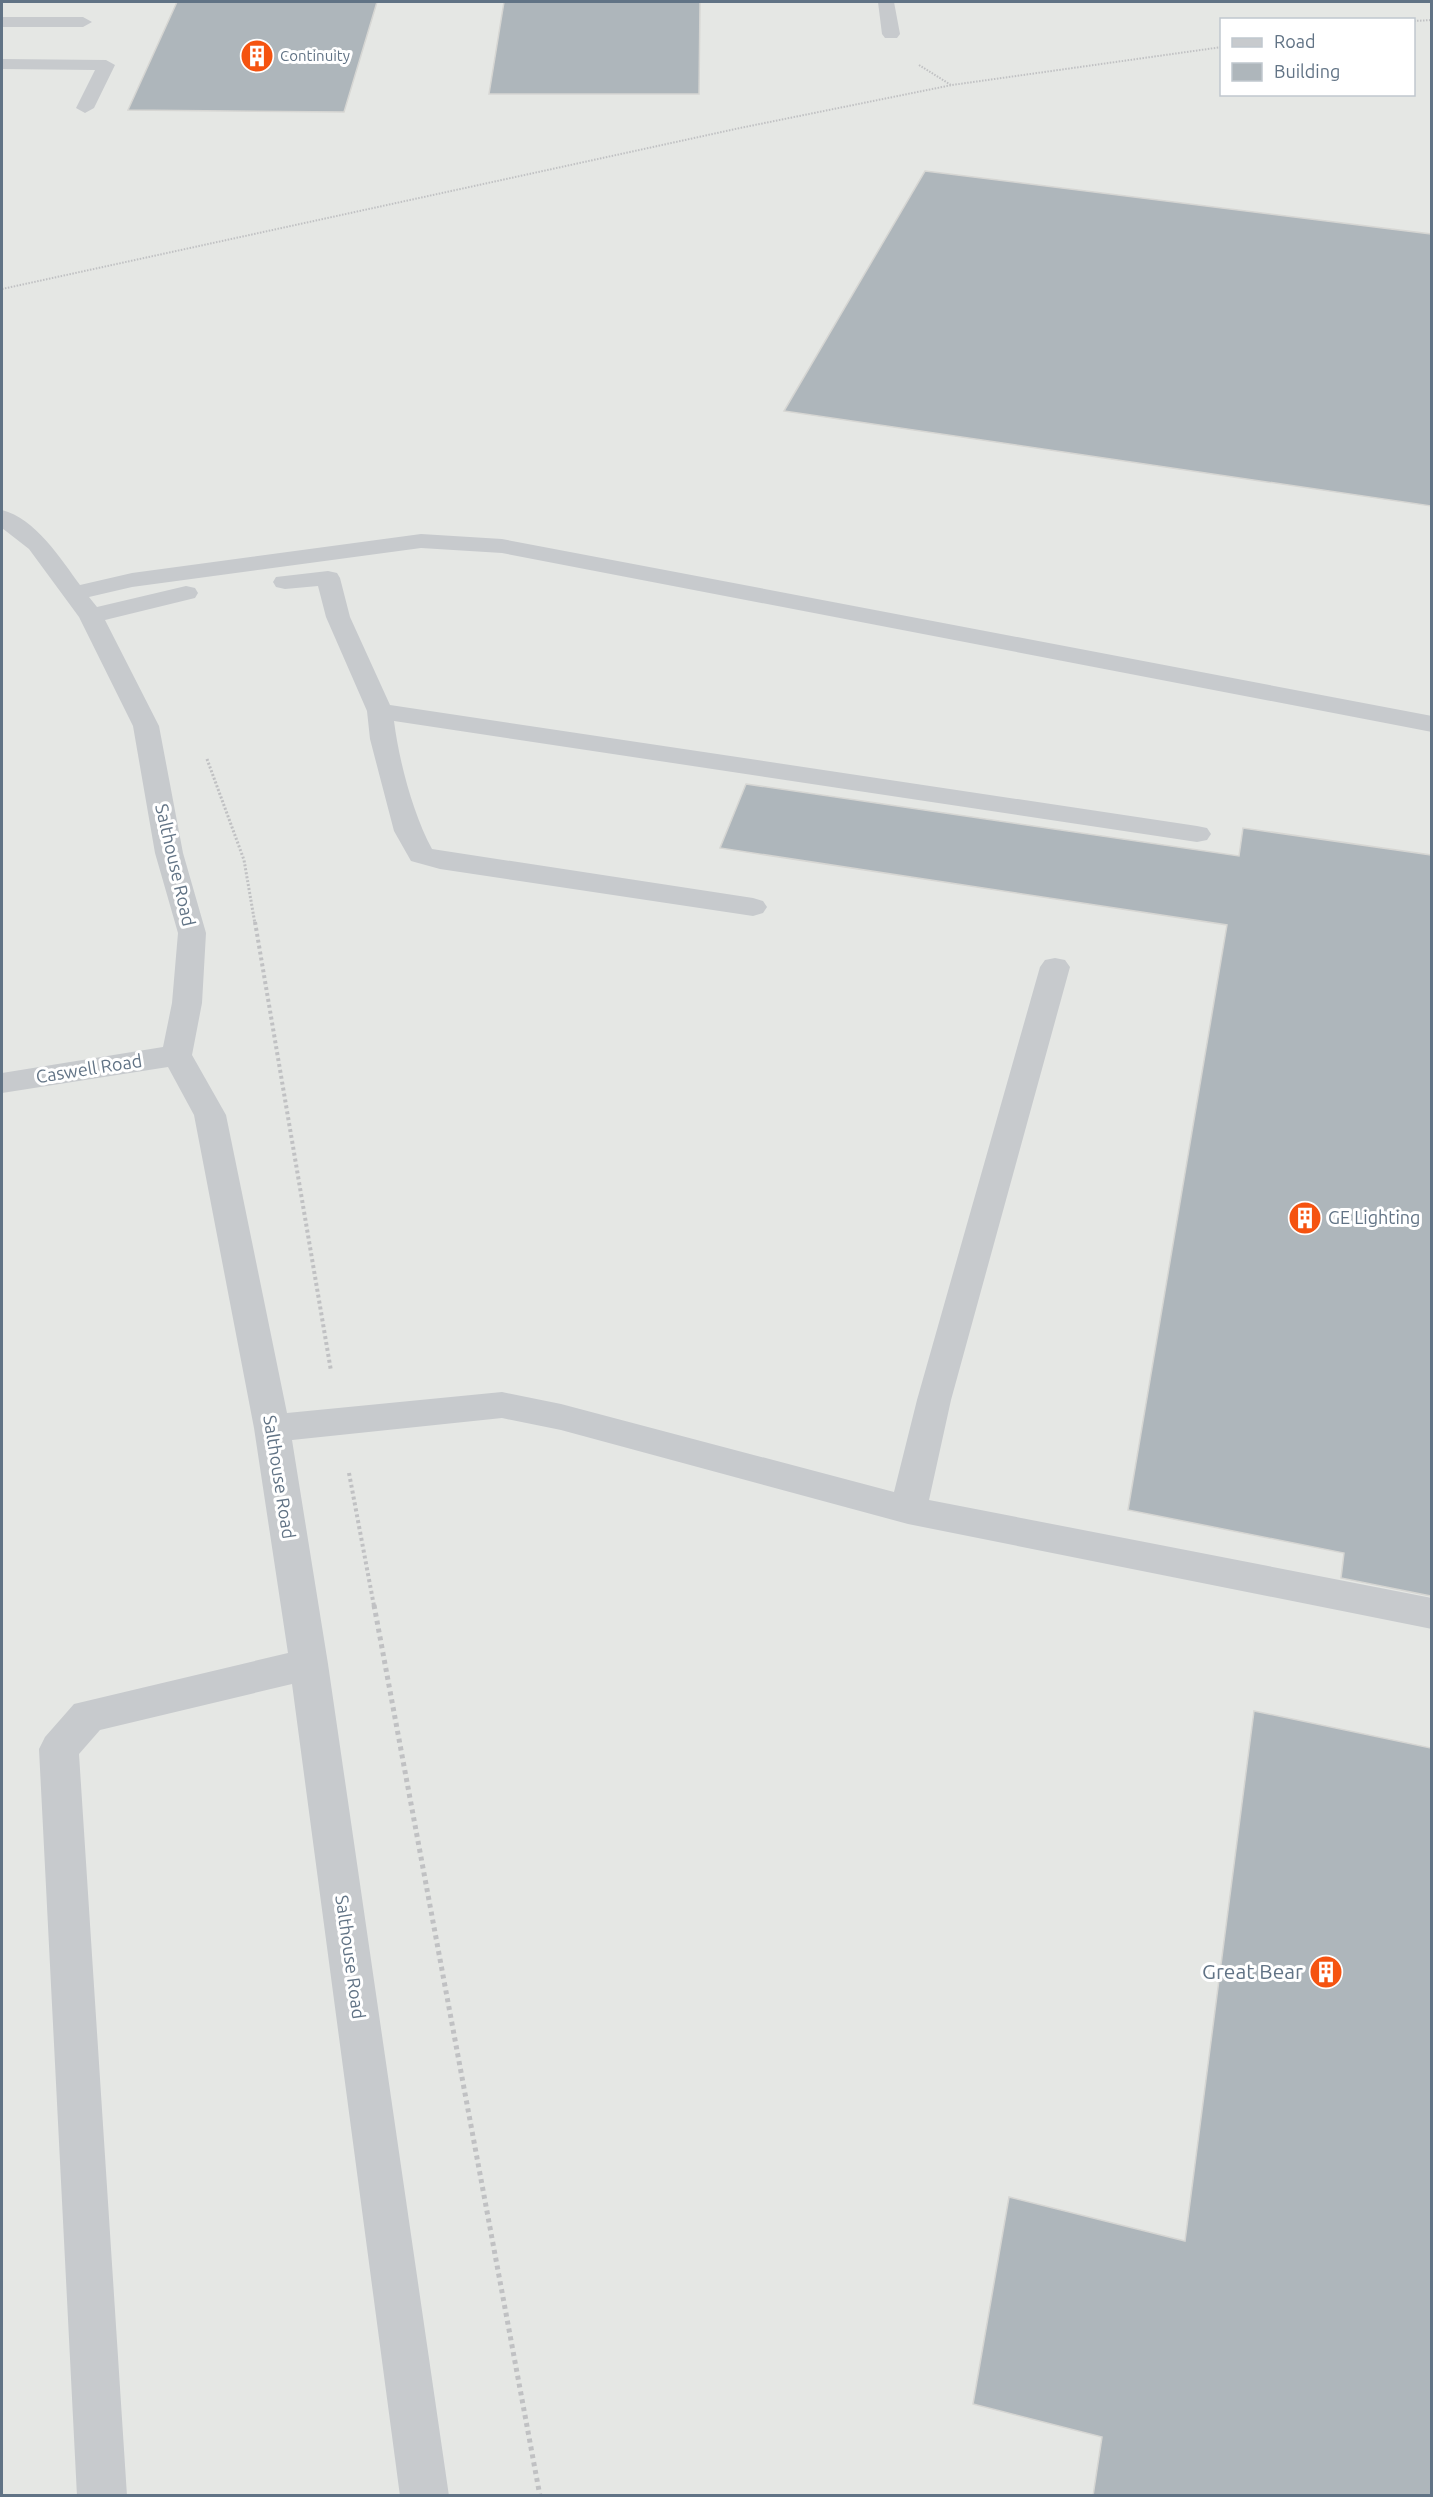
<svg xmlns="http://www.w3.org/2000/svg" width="1433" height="2497" font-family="Ubuntu,sans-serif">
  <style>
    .built { fill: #e5e7e4; fill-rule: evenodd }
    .building { fill: #aeb6bb; stroke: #d6d6d3; stroke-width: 1.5 }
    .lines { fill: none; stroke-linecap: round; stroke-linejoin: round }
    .path-far3 { stroke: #c0c1c3; stroke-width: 2; stroke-dasharray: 1.5 1.5; stroke-linecap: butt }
    .path-far2 { stroke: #c0c1c3; stroke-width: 3; stroke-dasharray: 2 2; stroke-linecap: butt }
    .path-far1 { stroke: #c0c1c3; stroke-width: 4; stroke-dasharray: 3 3; stroke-linecap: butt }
    .path { stroke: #c0c1c3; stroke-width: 5; stroke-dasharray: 4 4; stroke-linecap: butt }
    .minor { fill: #c7cacd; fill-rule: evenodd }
    .labels { text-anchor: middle; stroke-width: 6; stroke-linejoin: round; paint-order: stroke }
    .far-poi-label { font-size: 15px; fill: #617385; stroke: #fff; text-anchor: start }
    .street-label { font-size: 18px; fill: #617385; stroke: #fff }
    .poi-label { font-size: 18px; fill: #617385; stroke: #fff; text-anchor: start }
    .near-poi-label { font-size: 21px; fill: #617385; stroke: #fff; text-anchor: end }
  </style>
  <rect width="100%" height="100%" fill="#f5f5f0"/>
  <path class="built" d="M 2,2 L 1431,2 L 1431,2495 L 2,2495 ZM 1222,20 L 1414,20 L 1414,94 L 1222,94 Z"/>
  <path class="building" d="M 177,2 L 377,2 L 344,112 L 128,110 Z
    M 504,2 L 700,2 L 699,94 L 489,94 Z
    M 925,171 L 1431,234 L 1431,506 L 784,411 Z
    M 746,784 L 1239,856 L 1243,828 L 1431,855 L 1431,1596 L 1341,1578 L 1344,1553 L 1128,1510 L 1227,925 L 720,848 Z
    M 1254,1711 L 1431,1748 L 1431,2496 L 1093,2496 L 1102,2437 L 973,2404 L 1009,2197 L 1185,2241 Z"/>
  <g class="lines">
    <path class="path-far3" d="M 1414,21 L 1432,20
      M 919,65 L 951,85
      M 2,289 L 740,128 L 952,85 L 1222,47"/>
    <path class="path-far2" d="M 207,759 L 244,860 L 255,924"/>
    <path class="path-far1" d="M 255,922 L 331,1371
      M 349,1473 L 374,1606"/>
    <path class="path" d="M 374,1605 L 540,2496"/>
    <path class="minor" d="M 878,2 L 894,2 L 900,34 L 897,38 L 885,38 L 882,34 Z
      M 2,17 L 83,17 L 92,22 L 83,27 L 2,27 Z
      M 2,59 L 106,60 L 115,65 L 94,108 L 85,113 L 76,108 L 95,70 L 2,69 Z
      M 2,510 C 35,518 61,559 80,585 L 132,573 L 421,534 L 502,539 L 1432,716 L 1432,732 L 502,553 L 421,548 L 132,587 L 89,597 L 97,607 L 186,586 L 195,588 L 198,593 L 195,598 L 105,620 L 159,726 L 183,853 L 206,933 L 202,1003 L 192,1055 L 226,1115 L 287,1413 L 502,1392 L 561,1404 L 894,1492 L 917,1400 L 1040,967 L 1045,960 L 1055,958 L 1065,960 L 1070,967 L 951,1400 L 929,1500 L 1432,1598 L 1432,1629 L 908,1524 L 561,1430 L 502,1418 L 292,1440 L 328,1664 L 449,2496 L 400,2496 L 292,1684 L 100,1730 L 79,1754 L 127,2496 L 77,2496 L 39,1749 L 45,1737 L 74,1704 L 288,1653 L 254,1428 L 194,1115 L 168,1067 L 2,1093 L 2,1073 L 163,1047 L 172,1003 L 178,933 L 155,853 L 133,726 L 79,617 L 29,549 L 2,528 Z
      M 328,571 L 337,573 L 340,578 L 350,617 L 390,705 L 1197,826 L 1207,828 L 1211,834 L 1207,840 L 1197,842 L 394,721 C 399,761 413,814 432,849 L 753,898 L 763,901 L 767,907 L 763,913 L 753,916 L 440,869 L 411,861 L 394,831 L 370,739 L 367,711 L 326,617 L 318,586 L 285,589 L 276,587 L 273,582 L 276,577 Z"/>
  </g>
  <defs>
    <g id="building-disc" transform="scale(1.725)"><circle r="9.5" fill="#f55310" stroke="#fff"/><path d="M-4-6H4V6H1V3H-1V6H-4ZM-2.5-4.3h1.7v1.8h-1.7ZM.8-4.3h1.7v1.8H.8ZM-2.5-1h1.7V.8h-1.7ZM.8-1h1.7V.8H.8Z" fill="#fff"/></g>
  </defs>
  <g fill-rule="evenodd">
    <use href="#building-disc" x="257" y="56"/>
    <use href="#building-disc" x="1305" y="1218"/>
    <use href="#building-disc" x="1326" y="1972"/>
  </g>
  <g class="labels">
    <g class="far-poi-label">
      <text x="280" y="61">Continuity</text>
    </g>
    <g class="street-label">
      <text transform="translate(175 865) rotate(77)" y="6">Salthouse Road</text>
      <text transform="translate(89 1069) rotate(-9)" y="6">Caswell Road</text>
      <text transform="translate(279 1477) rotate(81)" y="6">Salthouse Road</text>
      <text transform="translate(350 1957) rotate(82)" y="6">Salthouse Road</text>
    </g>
    <g class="poi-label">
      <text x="1328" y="1224">GE Lighting</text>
    </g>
    <g class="near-poi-label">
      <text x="1303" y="1979">Great Bear</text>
    </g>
  </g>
  <rect width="1433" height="2497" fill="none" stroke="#617385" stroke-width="6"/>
  <rect x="1220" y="18" width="195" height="78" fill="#ffffff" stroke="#c0c7ce" stroke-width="1.5"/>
  <rect x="1232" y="38" width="30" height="9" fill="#c7cacd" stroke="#c0c7ce" stroke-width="1.5"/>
  <text x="1274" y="48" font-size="18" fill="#617385">Road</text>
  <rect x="1232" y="63" width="30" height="18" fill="#aeb6bb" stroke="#c0c7ce" stroke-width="1.5"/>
  <text x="1274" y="78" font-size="18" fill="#617385">Building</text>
</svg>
